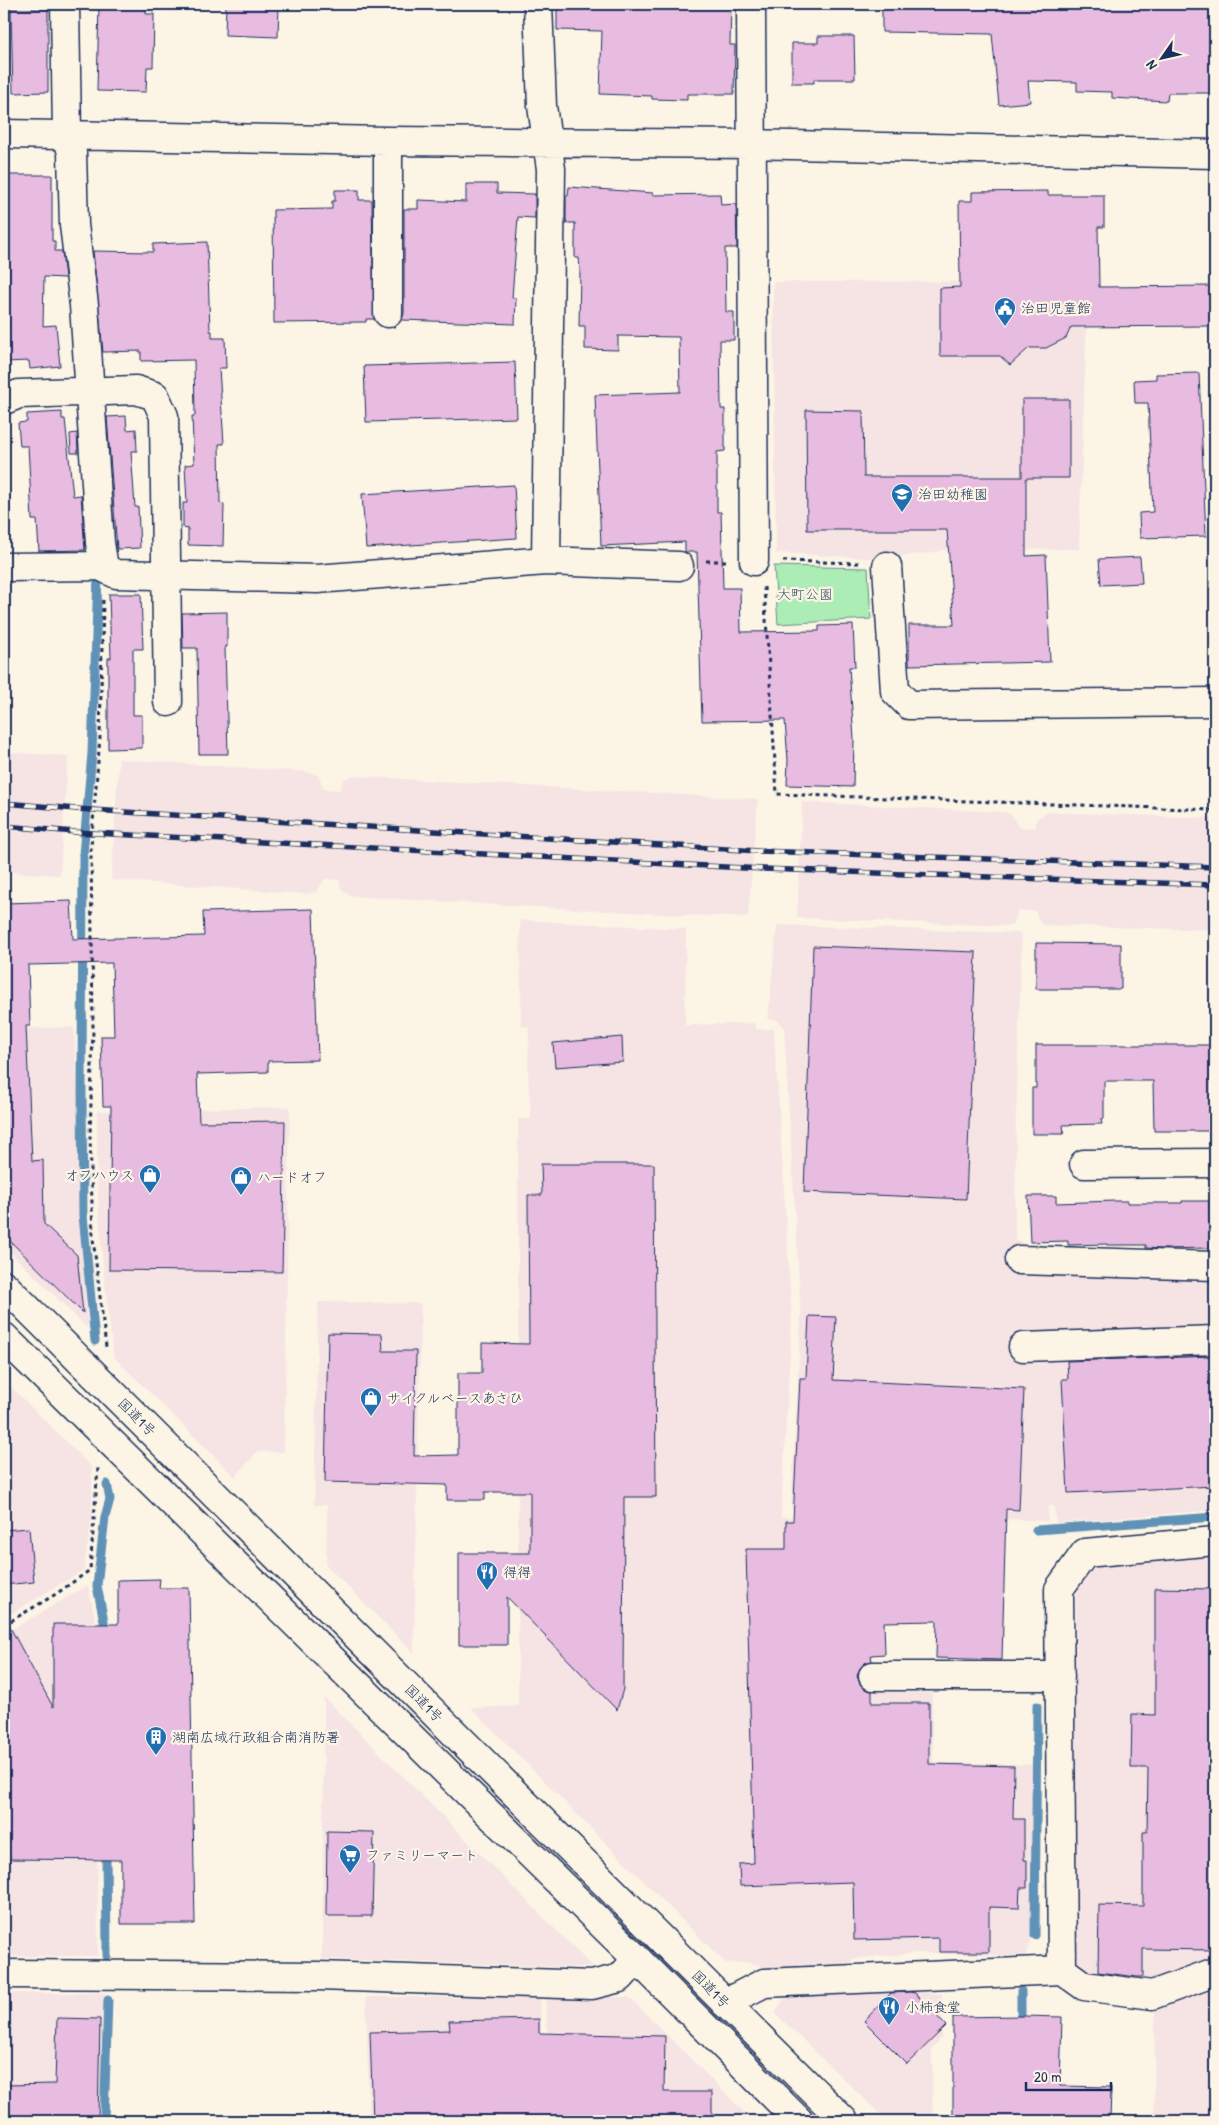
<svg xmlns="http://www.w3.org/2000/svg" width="1219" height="2125" font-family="'Patrick Hand','Klee One',sans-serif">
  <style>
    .built { fill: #f6e4e4 }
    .green { fill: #acecb5; stroke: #648e8a }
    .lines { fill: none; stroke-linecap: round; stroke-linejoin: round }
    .stream { stroke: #6192b7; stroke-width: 9 }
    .building { fill: #e8bce0; stroke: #1b2f5e }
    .minor-casing { stroke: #1b2f5e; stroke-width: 31 }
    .highway-casing { stroke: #1b2f5e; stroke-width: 31 }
    .path { stroke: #1b2f5e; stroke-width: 3; stroke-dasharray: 4 4; stroke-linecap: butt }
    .minor { stroke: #fcf5e5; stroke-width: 28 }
    .highway { stroke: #fcf5e5; stroke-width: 28 }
    .rail-casing { stroke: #1b2f5e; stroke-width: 5.5 }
    .rail { stroke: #fcf5e5; stroke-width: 4; stroke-dasharray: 11; stroke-linecap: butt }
    .labels { text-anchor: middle; stroke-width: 4.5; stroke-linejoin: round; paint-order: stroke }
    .poi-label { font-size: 14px; fill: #1b2f5e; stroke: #fcf5e5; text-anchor: start }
    .park-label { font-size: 14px; fill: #38556f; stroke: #fcf5e5 }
    .street-label { font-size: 14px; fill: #1b2f5e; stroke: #fcf5e5 }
  </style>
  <rect width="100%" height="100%" fill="#fcf5e5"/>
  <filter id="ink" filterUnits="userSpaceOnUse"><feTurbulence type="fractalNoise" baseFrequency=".02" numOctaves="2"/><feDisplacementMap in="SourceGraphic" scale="10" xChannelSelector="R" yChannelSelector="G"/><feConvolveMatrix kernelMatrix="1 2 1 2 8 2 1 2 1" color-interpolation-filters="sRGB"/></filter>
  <g filter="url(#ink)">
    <path class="built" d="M 1088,281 L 1079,549 L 941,550 L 938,552 L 905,556 L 869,558 L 776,553 L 773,282 Z
      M 4,752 L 68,756 L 60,875 L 4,872 Z
      M 119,759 L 307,772 L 317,775 L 321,781 L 323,789 L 340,790 L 343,780 L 352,776 L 758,799 L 748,917 L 678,915 L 363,897 L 348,895 L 341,888 L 339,880 L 325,879 L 317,891 L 306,894 L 111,880 Z
      M 802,802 L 1006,812 L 1012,815 L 1018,827 L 1035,828 L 1037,818 L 1047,812 L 1215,818 L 1215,930 L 1042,925 L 1036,915 L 1036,911 L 1018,911 L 1015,921 L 1010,926 L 797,918 Z
      M 520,920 L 686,929 L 685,1025 L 754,1023 L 756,1029 L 774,1029 L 792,1317 L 781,1517 L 842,1521 L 848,1691 L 932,1693 L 933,1762 L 1041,1765 L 1040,1937 L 1032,1938 L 1025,1956 L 917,1953 L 852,1959 L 852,1973 L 786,1973 L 745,1962 L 726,1964 L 471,1708 L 518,1706 L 518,1119 L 531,1119 L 528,1076 L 529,1027 L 521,1026 Z
      M 777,925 L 1022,933 L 1016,1120 L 1015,1239 L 1030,1247 L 1215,1259 L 1215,1510 L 1056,1523 L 1054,1506 L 1048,1506 L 1048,1521 L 791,1509 L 801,1316 L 784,1027 L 777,1020 L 768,1019 Z
      M 74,1027 L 88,1329 L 4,1246 L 4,1029 Z
      M 290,1107 L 284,1452 L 257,1452 L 235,1477 L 113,1356 L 101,1247 L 97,1180 L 97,1111 Z
      M 318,1302 L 421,1303 L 414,1653 L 326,1565 L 327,1505 L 314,1505 Z
      M 4,1380 L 92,1467 L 92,1517 L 84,1570 L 4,1618 Z
      M 1215,1556 L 1215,1962 L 1147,1984 L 1091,1977 L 1075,1959 L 1076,1587 L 1096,1567 Z
      M 88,1585 L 96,1623 L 98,1956 L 4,1956 L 4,1634 Z
      M 324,1697 L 594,1968 L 322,1959 Z
      M 1215,1985 L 1215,2121 L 1154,2121 L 1155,2005 Z
      M 894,1990 L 942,1994 L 942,2038 L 932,2048 L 933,2121 L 887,2121 L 775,2013 L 784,1999 L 797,1993 L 852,1994 Z
      M 4,1993 L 105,1993 L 101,2121 L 4,2121 Z
      M 540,1993 L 545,2121 L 369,2121 L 366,1997 L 448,1997 Z
      M 545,1996 L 629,1997 L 753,2121 L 553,2121 Z"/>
    <path class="green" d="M 774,566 L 868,568 L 871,619 L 778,624 Z"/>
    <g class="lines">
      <path class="stream" d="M 95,1341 L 83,1215 L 82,1091 L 83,855 L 92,753 L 98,575
        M 1036,1530 L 1215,1517
        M 104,1634 L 104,1621 L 97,1586 L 105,1517 L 110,1499 L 107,1484
        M 106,1850 L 107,1956
        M 1035,1935 L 1037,1706
        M 1021,1991 L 1021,2028
        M 104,2121 L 108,2000"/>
    </g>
    <path class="building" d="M 99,4 L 146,4 L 146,14 L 154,14 L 153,67 L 147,67 L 146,92 L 97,91 Z
      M 226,4 L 279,4 L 278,37 L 225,35 Z
      M 557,4 L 731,4 L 730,45 L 735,45 L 734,94 L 687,94 L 687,100 L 652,99 L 652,96 L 600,94 L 602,31 L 557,30 Z
      M 882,4 L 1215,4 L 1215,93 L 1168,93 L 1167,101 L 1112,98 L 1112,92 L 1077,91 L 1077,82 L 1028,81 L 1030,102 L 999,105 L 992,34 L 882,32 Z
      M 11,9 L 48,9 L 48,92 L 13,93 Z
      M 818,36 L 854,36 L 855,79 L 814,79 L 814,83 L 792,83 L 792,43 L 818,43 Z
      M 4,175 L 52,175 L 52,241 L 55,241 L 55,251 L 62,251 L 65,278 L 44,277 L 43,326 L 56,325 L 60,366 L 30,369 L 29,361 L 4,362 L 4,339 L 8,339 L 9,227 L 4,227 Z
      M 466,184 L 497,184 L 497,193 L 535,194 L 535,218 L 518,217 L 512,298 L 516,298 L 515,324 L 402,320 L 404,313 L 404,209 L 418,209 L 418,200 L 466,202 Z
      M 569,187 L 653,193 L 653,195 L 720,194 L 721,205 L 736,204 L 737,248 L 725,248 L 726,312 L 734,312 L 734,340 L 720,340 L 721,409 L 725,409 L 725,451 L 717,452 L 717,512 L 721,512 L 723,588 L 740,588 L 741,632 L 819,631 L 819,626 L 853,625 L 855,667 L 849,667 L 854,739 L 853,787 L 787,785 L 788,760 L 785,720 L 702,721 L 697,552 L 685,552 L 685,542 L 601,546 L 595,395 L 680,392 L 679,337 L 618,336 L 618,350 L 585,349 L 585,326 L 579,326 L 580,270 L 579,258 L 575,258 L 575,223 L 567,223 L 566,219 L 566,195 L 568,196 Z
      M 335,190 L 359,190 L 359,200 L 372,200 L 374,319 L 366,319 L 366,322 L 274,323 L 273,210 L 332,209 L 332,201 L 335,201 Z
      M 1048,191 L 1048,195 L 1104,195 L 1104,227 L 1098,227 L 1099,287 L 1215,286 L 1215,326 L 1071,327 L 1066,338 L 1046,348 L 1029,348 L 1010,365 L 1000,356 L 940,356 L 940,288 L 960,287 L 959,201 L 972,201 L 972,192 Z
      M 207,242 L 210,331 L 212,331 L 212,338 L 225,338 L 226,368 L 219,368 L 224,444 L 219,444 L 220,503 L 224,504 L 223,546 L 188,545 L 188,529 L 183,528 L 183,503 L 187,503 L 185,465 L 194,464 L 192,416 L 195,416 L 194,360 L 141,361 L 141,351 L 103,352 L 93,251 L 153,252 L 153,244 Z
      M 515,362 L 517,418 L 366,422 L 364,366 Z
      M 1199,373 L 1206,536 L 1140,538 L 1139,513 L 1153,512 L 1148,403 L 1135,403 L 1134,380 L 1156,379 L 1156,374 Z
      M 1022,399 L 1069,399 L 1069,478 L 1026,478 L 1026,556 L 1046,555 L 1050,662 L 909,665 L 909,625 L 954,625 L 947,530 L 807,530 L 806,410 L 863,411 L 864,477 L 1022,477 Z
      M 62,412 L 62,419 L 65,419 L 73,496 L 81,495 L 85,550 L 39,551 L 37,520 L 32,520 L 28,446 L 20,446 L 18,423 L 27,422 L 27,414 Z
      M 126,416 L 127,430 L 136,429 L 137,451 L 131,451 L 135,507 L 138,507 L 140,548 L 117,549 L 107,417 Z
      M 77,433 L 78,453 L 71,453 L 70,434 Z
      M 514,485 L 517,538 L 366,548 L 362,494 Z
      M 1140,557 L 1142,583 L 1101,585 L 1099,559 Z
      M 109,594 L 141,594 L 143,649 L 133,649 L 133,715 L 142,715 L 142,748 L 108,749 L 108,658 L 111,658 Z
      M 227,612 L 227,647 L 225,647 L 228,754 L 199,754 L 197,648 L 183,648 L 182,613 Z
      M 71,901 L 73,939 L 204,936 L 203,912 L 313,909 L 318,1060 L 268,1061 L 268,1072 L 197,1074 L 199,1122 L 285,1121 L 282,1272 L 109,1270 L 111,1106 L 103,1106 L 101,1036 L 114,1036 L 112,963 L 28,965 L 30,1026 L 26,1026 L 32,1161 L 43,1160 L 44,1224 L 77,1255 L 83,1313 L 4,1235 L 4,903 Z
      M 1036,943 L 1121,944 L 1121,989 L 1036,989 Z
      M 813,946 L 976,952 L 966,1199 L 804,1192 Z
      M 622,1037 L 623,1062 L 555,1067 L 553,1043 Z
      M 1036,1045 L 1215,1045 L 1215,1131 L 1154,1131 L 1153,1081 L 1104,1081 L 1104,1119 L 1101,1119 L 1102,1124 L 1063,1125 L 1064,1134 L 1032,1134 L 1032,1088 L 1036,1088 Z
      M 541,1164 L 654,1164 L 656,1497 L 624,1497 L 623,1689 L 617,1710 L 507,1597 L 507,1645 L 459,1645 L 459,1553 L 530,1553 L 530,1492 L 485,1492 L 485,1500 L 447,1500 L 447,1485 L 325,1482 L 328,1333 L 382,1334 L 383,1351 L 416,1351 L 414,1456 L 458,1455 L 458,1373 L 482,1373 L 482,1343 L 529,1344 L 528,1195 L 542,1195 Z
      M 1028,1196 L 1056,1196 L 1056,1203 L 1115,1201 L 1127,1201 L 1127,1203 L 1182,1203 L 1182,1201 L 1209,1201 L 1210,1248 L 1161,1249 L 1146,1248 L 1146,1245 L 1107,1245 L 1107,1244 L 1068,1245 L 1068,1241 L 1030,1242 Z
      M 809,1316 L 836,1317 L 833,1380 L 1024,1389 L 1019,1510 L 1006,1509 L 1002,1660 L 936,1658 L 937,1621 L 884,1622 L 885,1654 L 871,1655 L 872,1661 L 865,1663 L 860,1668 L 857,1676 L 860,1684 L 865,1689 L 872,1691 L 872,1703 L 929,1703 L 929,1764 L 1014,1766 L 1013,1819 L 1024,1819 L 1024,1860 L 1027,1860 L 1027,1888 L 1020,1888 L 1019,1908 L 989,1907 L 989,1952 L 939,1952 L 939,1938 L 854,1940 L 853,1882 L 740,1886 L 739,1864 L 754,1863 L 746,1549 L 786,1549 L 786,1521 L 793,1521 L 800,1378 L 806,1378 Z
      M 1215,1356 L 1215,1486 L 1068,1493 L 1062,1379 L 1068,1379 L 1067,1361 Z
      M 29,1528 L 34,1582 L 4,1585 L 4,1530 Z
      M 160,1579 L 159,1588 L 189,1588 L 195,1924 L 121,1924 L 121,1860 L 4,1859 L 4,1616 L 53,1707 L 53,1624 L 118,1624 L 118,1580 Z
      M 1155,1588 L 1215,1589 L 1215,1950 L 1143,1949 L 1143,1977 L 1137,1977 L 1098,1972 L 1099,1905 L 1143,1906 L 1143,1832 L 1147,1832 L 1148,1768 L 1131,1768 L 1132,1714 L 1155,1715 Z
      M 327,1831 L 374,1832 L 372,1916 L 326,1916 Z
      M 910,1992 L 915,1993 L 946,2026 L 907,2064 L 864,2021 L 891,1993 Z
      M 1024,2016 L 1062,2017 L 1060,2086 L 1111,2087 L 1110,2121 L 953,2121 L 953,2017 Z
      M 57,2018 L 100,2019 L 98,2121 L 4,2121 L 4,2085 L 55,2084 Z
      M 539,2019 L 539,2033 L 665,2036 L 664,2092 L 712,2092 L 712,2121 L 373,2121 L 370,2032 L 450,2030 L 449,2021 Z"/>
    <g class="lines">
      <g class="minor-casing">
        <path id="minor" d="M 65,4 L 67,135 L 72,153 L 74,225 L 84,305 L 100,543 L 104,568
          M 751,4 L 754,561
          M 4,134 L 388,141 L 750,144 L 1215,154
          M 388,313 L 388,141
          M 4,400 L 19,394 L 136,390 L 155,396 L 164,416 L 168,702
          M 546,561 L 679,566
          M 887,566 L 895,691 L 909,705 L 1215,702
          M 4,567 L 100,566 L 116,574 L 317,579 L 546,561 L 551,169 L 542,106 L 538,4
          M 1084,1164 L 1215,1163
          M 1019,1260 L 1215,1266
          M 1023,1347 L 1215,1340
          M 873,1676 L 1060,1676
          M 1062,1970 L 1084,1986 L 1152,1995 L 1215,1972
          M 4,1974 L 318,1976 L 592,1985 L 620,1978 L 637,1959
          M 725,2003 L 764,1983 L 1062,1970 L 1059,1589 L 1085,1553 L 1215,1541"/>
      </g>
      <g class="highway-casing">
        <path id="highway" d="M 4,1285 L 844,2121
          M 4,1337 L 637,1959 L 799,2121"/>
      </g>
      <path class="path" d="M 706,561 L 727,561
        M 783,561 L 859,563
        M 764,587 L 777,794 L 1215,810
        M 103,600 L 100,737 L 91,847 L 93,1029 L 90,1137 L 93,1238 L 106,1347
        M 4,1625 L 56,1594 L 90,1570 L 98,1468"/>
      <use href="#minor" class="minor"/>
      <use href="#highway" class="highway"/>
      <g class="rail-casing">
        <path id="rail" d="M 4,803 L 76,809 L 759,851 L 1215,867
          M 4,826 L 75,832 L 763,869 L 1215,885"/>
      </g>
      <use href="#rail" class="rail"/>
    </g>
  </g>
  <defs>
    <g id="civic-pin" transform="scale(1.125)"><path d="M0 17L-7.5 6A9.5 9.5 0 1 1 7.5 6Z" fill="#1f6fb2" stroke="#fcf5e5"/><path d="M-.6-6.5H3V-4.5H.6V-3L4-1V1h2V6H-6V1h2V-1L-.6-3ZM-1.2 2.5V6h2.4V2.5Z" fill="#fff"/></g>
    <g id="school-pin" transform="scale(1.125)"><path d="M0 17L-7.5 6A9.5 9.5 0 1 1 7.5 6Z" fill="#1f6fb2" stroke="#fcf5e5"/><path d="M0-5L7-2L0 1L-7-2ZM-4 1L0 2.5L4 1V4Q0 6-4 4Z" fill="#fff"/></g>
    <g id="shop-pin" transform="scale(1.125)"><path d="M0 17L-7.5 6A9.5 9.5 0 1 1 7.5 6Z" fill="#1f6fb2" stroke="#fcf5e5"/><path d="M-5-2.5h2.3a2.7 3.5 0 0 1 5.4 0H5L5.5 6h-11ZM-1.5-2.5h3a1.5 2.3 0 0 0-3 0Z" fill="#fff"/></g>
    <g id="restaurant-pin" transform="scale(1.125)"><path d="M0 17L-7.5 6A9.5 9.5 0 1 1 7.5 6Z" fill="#1f6fb2" stroke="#fcf5e5"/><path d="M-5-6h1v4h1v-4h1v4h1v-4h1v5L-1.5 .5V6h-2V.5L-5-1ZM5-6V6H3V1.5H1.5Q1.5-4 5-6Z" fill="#fff"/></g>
    <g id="building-pin" transform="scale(1.125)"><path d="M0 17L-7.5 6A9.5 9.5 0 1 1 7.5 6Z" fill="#1f6fb2" stroke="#fcf5e5"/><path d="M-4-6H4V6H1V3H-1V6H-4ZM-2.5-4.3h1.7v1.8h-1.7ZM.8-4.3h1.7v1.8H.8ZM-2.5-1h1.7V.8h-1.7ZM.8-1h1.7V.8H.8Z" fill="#fff"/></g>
    <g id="supermarket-pin" transform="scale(1.125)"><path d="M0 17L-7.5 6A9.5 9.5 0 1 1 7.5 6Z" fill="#1f6fb2" stroke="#fcf5e5"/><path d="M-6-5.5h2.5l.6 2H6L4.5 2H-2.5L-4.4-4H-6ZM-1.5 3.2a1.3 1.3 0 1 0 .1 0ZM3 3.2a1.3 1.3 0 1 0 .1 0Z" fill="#fff"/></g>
  </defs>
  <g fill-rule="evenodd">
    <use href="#civic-pin" x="1005" y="308"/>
    <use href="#school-pin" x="902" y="494"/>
    <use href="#shop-pin" x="150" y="1175"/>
    <use href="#shop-pin" x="241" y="1177"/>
    <use href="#shop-pin" x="371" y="1398"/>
    <use href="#restaurant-pin" x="487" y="1572"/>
    <use href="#building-pin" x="156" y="1737"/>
    <use href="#supermarket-pin" x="350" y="1855"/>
    <use href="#restaurant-pin" x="889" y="2007"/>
  </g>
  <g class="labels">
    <g class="poi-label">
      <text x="1021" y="313">治田児童館</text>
      <text x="918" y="499">治田幼稚園</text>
      <text x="134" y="1180" text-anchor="end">オフハウス</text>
      <text x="257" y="1182">ハードオフ</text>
      <text x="387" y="1403">サイクルベースあさひ</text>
      <text x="503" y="1577">得得</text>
      <text x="172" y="1742">湖南広域行政組合南消防署</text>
      <text x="366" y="1860">ファミリーマート</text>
      <text x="905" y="2012">小柿食堂</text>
    </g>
    <g class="park-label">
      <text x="805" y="599">大町公園</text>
    </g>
    <g class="street-label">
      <text transform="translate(137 1417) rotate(45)" y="5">国道1号</text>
      <text transform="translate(424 1703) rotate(45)" y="5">国道1号</text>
      <text transform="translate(711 1989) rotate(45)" y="5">国道1号</text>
    </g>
  </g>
  <rect width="1219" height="2125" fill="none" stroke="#fcf5e5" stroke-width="20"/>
  <rect x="10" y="10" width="1199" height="2105" fill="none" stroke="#1b2f5e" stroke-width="2" filter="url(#ink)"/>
  <g transform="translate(1162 58) rotate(236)" stroke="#fcf5e5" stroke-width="4" paint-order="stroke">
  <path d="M0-4L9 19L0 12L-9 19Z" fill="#1b2f5e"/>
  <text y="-8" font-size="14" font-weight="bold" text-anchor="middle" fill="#1b2f5e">N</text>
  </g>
  <path d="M1026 2082v8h85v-8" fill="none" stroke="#1b2f5e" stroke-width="2.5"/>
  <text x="1034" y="2082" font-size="15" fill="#1b2f5e" stroke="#fcf5e5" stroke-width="4" paint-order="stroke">20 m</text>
</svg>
